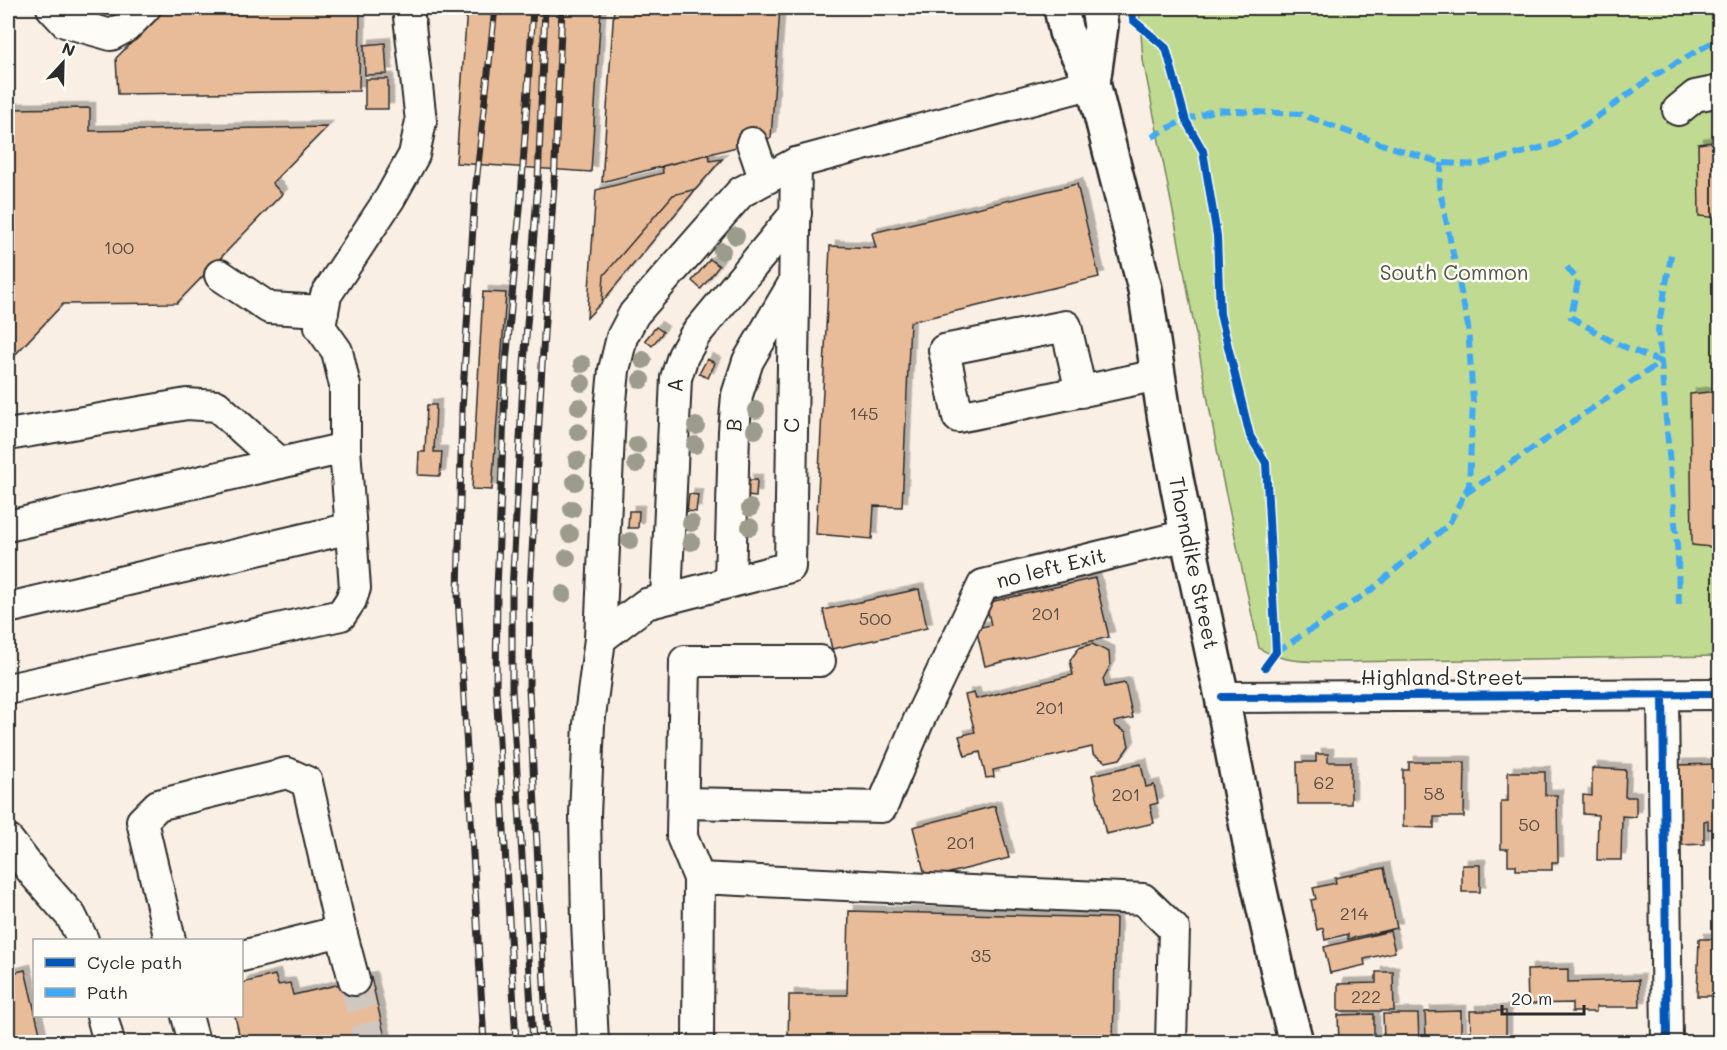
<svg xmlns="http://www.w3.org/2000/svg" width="1727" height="1050" font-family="Mali,sans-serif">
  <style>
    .green { fill: #c0db91; stroke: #76835e; stroke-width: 1.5 }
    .building { fill: #e9bc99; stroke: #2b2b2b; stroke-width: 1.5; filter: url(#shadow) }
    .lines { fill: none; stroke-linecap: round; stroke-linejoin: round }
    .minor-tunnel { stroke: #d0c8bf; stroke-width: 30; stroke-dasharray: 30 15; stroke-linecap: butt }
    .minor-casing { stroke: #2b2b2b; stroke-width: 34 }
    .major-casing { stroke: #2b2b2b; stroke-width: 38 }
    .minor { stroke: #fdfcf7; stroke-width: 30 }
    .major { stroke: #fdfcf7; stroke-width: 33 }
    .rail-casing { stroke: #2b2b2b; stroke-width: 7 }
    .rail { stroke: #fdfcf7; stroke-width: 4.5; stroke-dasharray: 14; stroke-linecap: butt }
    .quiet { stroke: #3fa9f5; stroke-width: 6; stroke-dasharray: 12 6; stroke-linecap: butt }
    .cycleway-casing { stroke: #fdfcf7; stroke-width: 11 }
    .cycleway { stroke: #0057b8; stroke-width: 8 }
    .tree { fill: #9c9b8c }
    .labels { text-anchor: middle; stroke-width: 5; stroke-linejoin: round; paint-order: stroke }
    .number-label { font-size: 18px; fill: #5a4f46 }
    .park-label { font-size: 21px; fill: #505744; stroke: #fdfcf7 }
    .street-label { font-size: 21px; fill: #2b2b2b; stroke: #fdfcf7 }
  </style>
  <defs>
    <filter id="shadow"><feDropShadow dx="5.5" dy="-5.5" stdDeviation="0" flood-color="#0004"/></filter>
  </defs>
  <rect width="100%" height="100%" fill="#f9efe4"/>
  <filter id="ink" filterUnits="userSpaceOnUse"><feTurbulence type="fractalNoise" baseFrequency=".0167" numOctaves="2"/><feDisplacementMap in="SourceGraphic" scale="12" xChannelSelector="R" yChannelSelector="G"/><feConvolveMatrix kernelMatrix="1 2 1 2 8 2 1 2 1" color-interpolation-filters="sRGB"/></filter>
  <g filter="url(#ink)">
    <path class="green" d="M 1139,8 L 1719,8 L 1719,656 L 1340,662 C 1312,661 1283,664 1259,648 L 1222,476 L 1175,222 L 1143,60 Z"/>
    <path class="building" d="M 167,8 L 360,8 L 359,91 L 118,94 L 116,58 Z
      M 467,8 L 601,8 L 591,172 L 456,163 Z
      M 614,8 L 780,8 L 771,138 L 602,182 Z
      M 385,43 L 387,74 L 365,75 L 364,45 Z
      M 365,79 L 388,79 L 388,109 L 365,109 Z
      M 90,108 L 90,131 L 327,127 L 272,183 L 282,194 L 177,303 L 63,304 L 8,362 L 8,109 Z
      M 1720,141 L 1720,218 L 1699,216 L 1698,144 Z
      M 709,154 L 710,161 L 722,159 L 696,189 L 673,195 L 604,275 L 602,302 L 587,318 L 596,190 L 663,173 L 662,166 Z
      M 1077,184 L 1099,277 L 910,322 L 902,507 L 874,506 L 872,539 L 816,534 L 830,246 L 876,248 L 872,233 Z
      M 696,189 L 602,302 L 604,275 L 673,195 Z
      M 710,259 L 719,266 L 701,289 L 692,281 Z
      M 483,292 L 506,293 L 492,490 L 472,489 Z
      M 656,327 L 663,332 L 652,346 L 645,340 Z
      M 707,359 L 715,363 L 708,378 L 699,374 Z
      M 1720,391 L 1720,548 L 1692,545 L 1690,394 Z
      M 427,405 L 436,405 L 434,452 L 442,452 L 440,476 L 418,475 L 419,452 L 425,452 Z
      M 748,480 L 757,480 L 756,497 L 747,496 Z
      M 689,494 L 698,495 L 696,512 L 687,511 Z
      M 629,511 L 639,511 L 638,528 L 628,528 Z
      M 1095,578 L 1109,637 L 985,666 L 976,628 L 991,625 L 986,603 Z
      M 919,589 L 927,628 L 832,649 L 823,610 Z
      M 1092,644 L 1109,652 L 1110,666 L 1103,679 L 1105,687 L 1125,683 L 1133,718 L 1114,722 L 1115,726 L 1126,732 L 1129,746 L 1120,759 L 1106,762 L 1093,754 L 1092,747 L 993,770 L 994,777 L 986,778 L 980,752 L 965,756 L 959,736 L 975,732 L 965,695 L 974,693 L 976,699 L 1073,675 L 1070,660 L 1079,648 Z
      M 1316,754 L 1328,754 L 1328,762 L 1351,762 L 1351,804 L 1298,804 L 1297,762 L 1316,762 Z
      M 1409,762 L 1465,762 L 1464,817 L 1434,817 L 1434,828 L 1403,827 L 1403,770 L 1409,770 Z
      M 1141,764 L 1146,787 L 1154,785 L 1158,803 L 1150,805 L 1154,823 L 1106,834 L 1092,775 Z
      M 1720,764 L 1720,846 L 1713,847 L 1713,829 L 1708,829 L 1708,820 L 1704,821 L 1704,844 L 1682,845 L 1681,821 L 1678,821 L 1677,765 Z
      M 1592,768 L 1626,770 L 1625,797 L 1636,797 L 1636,817 L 1622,816 L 1621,860 L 1597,860 L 1598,815 L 1583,814 L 1583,795 L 1592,796 Z
      M 1508,772 L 1545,772 L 1545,795 L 1557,795 L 1558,862 L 1552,862 L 1552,870 L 1516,870 L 1516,865 L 1508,865 L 1508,849 L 1501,849 L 1501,801 L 1508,801 Z
      M 995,806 L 1009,858 L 926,879 L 913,827 Z
      M 1462,865 L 1480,865 L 1480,892 L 1462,892 Z
      M 1384,868 L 1397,928 L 1348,939 L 1348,934 L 1325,940 L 1323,928 L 1317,930 L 1311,900 L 1316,899 L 1313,888 L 1336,883 L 1335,878 Z
      M 849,911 L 1116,918 L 1113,1042 L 788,1042 L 789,995 L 847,995 Z
      M 1390,931 L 1395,952 L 1364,959 L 1365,965 L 1330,973 L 1324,947 Z
      M 1699,939 L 1720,939 L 1720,996 L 1697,996 Z
      M 1568,969 L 1568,982 L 1639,980 L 1640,1007 L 1596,1007 L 1596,1012 L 1572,1012 L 1572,1003 L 1528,1004 L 1527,970 Z
      M 25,970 L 42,1042 L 8,1042 L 8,974 Z
      M 1376,972 L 1393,972 L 1394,1011 L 1338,1011 L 1338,984 L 1376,983 Z
      M 275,975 L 278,985 L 290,983 L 293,995 L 371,977 L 386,1042 L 234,1042 L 233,1035 L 239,1034 L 235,1016 L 242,1016 L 242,983 Z
      M 1461,1011 L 1461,1036 L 1471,1036 L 1470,1011 L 1506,1011 L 1506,1038 L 1496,1038 L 1496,1042 L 1436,1042 L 1436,1039 L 1426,1039 L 1425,1012 Z
      M 1374,1014 L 1374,1039 L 1384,1039 L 1383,1014 L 1418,1014 L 1419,1041 L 1339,1042 L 1338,1015 Z"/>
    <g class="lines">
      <path class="minor-tunnel" d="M 354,980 L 370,1042"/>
      <g class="minor-casing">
        <g id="minor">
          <path d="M 52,8 L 65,22 L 111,35 L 126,27 L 145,8"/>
          <path d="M 1678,110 L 1695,96 L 1720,91"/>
          <path d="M 752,143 L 764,178"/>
          <path d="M 220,275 L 269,308 L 323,311"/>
          <path d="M 1081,392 L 1066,326 L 944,350 L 958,417 C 1024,404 1091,389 1158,375"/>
          <path d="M 8,435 L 187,404 L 217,406 L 280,463"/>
          <path d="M 8,526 L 345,448"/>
          <path id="s1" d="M 730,581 L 734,431 L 737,395 L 748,361 L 792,286"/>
          <path id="s2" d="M 666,598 L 676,378 L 683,356 L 695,335 L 796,213"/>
          <path d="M 8,608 L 351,528"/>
          <path id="s3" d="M 600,639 L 646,604 L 790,567 L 796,163"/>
          <path d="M 8,689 L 341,615 L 351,600 L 355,588 L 345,448 L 345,386 L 337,351 L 320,327 L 326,295 L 390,198 L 414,155 L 421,121 L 408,8"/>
          <path d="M 1663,695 L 1667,1042"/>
          <path d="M 1222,697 L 1720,694"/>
          <path id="s4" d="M 683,803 L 882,807 L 918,722 L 983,585 L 1187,535"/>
          <path d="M 8,840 L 35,875 L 71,916 L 83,940"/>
          <path d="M 699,878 L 682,837 L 685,661 L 820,661"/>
          <path d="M 341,931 L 354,980"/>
          <path d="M 170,940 L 142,821 L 158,805 L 287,773 L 307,782 L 341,931 L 242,956"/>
          <path d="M 102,1016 L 109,1042"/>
          <path d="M 187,1016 L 194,1042"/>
          <path d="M 593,1042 L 587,922 L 585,815 L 589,724 L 600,639 L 610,411 L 614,370 L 622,337 L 634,314 L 741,192 L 796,163 L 1093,83"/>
          <path d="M 698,1042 L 699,878 L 1143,899 L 1174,929 L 1171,1042"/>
        </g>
      </g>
      <g class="major-casing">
        <g id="major">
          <path id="s5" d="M 1061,8 L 1066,32 L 1093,83 L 1145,289 L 1165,420 L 1187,535 L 1222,697 L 1254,864 L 1281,985 L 1296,1042"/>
          <path d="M 1093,83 L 1101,26 L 1098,8"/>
        </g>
      </g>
      <use href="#minor" class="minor"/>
      <use href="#major" class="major"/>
      <g class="rail-casing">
        <path id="rail" d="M 484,1042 L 458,596 L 462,409 L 475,193 L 495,8
          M 516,1042 L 496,688 L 497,590 L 506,363 L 521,198 L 533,8
          M 533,1042 L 512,688 L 512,591 L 524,364 L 538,182 L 545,8
          M 547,1042 L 529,688 L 530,590 L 542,365 L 554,184 L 562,8"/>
      </g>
      <use href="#rail" class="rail"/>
      <path class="quiet" d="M 1152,137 L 1180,122 L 1215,110 L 1300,114 L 1378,143 L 1442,163 L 1477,165 L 1555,144 L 1597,117 L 1655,75 L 1720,38
        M 1567,267 L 1578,281 L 1571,317 L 1613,342 L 1661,362 L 1658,330 L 1672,250
        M 1465,494 L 1661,362 L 1678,557 L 1679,609
        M 1276,652 L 1370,591 L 1449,524 L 1469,485 L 1473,402 L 1468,326 L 1439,186 L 1442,163"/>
      <g class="cycleway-casing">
        <path id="cycleway" d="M 1132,8 L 1133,20 L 1166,48 L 1186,121 L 1203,151 L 1217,236 L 1220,314 L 1250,436 L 1266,463 L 1276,652 L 1265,667
          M 1663,695 L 1667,1042
          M 1222,697 L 1720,694"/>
      </g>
      <use href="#cycleway" class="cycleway"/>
    </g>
    <g class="tree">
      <circle cx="736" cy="236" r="9"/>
      <circle cx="722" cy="251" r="9"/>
      <circle cx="643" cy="360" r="9"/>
      <circle cx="582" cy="364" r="9"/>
      <circle cx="641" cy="380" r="9"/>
      <circle cx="582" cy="383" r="9"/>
      <circle cx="579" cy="407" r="9"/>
      <circle cx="756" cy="410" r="9"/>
      <circle cx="696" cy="426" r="9"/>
      <circle cx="755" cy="430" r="9"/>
      <circle cx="578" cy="432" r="9"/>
      <circle cx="637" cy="445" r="9"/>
      <circle cx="695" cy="445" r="9"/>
      <circle cx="577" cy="460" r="9"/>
      <circle cx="636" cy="464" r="9"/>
      <circle cx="575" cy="482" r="9"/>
      <circle cx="750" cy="508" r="9"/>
      <circle cx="572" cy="509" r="9"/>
      <circle cx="691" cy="523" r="9"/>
      <circle cx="750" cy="527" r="9"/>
      <circle cx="570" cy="534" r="9"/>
      <circle cx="630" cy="541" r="9"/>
      <circle cx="691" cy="542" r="9"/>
      <circle cx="567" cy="558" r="9"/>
      <circle cx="563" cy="594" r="9"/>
    </g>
  </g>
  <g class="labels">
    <g class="number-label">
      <text x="119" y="254">100</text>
      <text x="864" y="420">145</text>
      <text x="1046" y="620">201</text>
      <text x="875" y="625">500</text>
      <text x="1050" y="714">201</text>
      <text x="1324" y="789">62</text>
      <text x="1434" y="800">58</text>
      <text x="1126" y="801">201</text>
      <text x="1529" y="831">50</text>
      <text x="961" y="849">201</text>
      <text x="1354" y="920">214</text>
      <text x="981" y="962">35</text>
      <text x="1366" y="1003">222</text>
    </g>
    <g class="park-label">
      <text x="1454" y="280">South Common</text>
    </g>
    <g class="street-label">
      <text dy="7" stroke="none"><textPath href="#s2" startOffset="213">A</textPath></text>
      <text dy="7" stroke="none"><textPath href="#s1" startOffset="156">B</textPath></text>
      <text dy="7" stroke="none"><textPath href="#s3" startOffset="348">C</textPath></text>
      <text dy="7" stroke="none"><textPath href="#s5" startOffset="573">Thorndike Street</textPath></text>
      <text dy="7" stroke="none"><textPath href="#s4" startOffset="513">no left Exit</textPath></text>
      <text x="1442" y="685">Highland Street</text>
    </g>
  </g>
  <rect width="1727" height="1050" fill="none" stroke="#fdfcf7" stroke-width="30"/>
  <rect x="15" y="15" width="1697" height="1020" fill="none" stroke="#2b2b2b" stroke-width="2" filter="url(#ink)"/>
  <rect x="33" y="939" width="210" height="78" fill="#fdfcf7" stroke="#a9a8a5" stroke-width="1.5"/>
  <rect x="45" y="958" width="30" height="9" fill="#0057b8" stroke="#a9a8a5" stroke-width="1.5"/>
  <text x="87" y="969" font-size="18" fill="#2b2b2b">Cycle path</text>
  <rect x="45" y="988" width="30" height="9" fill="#3fa9f5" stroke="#a9a8a5" stroke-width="1.5"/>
  <text x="87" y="999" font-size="18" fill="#2b2b2b">Path</text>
  <g transform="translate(63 63) rotate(22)" stroke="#fdfcf7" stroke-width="4.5" paint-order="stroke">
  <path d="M0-4.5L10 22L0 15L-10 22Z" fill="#2b2b2b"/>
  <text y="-9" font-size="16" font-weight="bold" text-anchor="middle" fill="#2b2b2b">N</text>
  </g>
  <path d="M1502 1005v9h82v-9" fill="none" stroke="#2b2b2b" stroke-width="3"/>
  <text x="1511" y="1005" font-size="18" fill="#2b2b2b" stroke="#fdfcf7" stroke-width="4.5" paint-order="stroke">20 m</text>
</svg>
